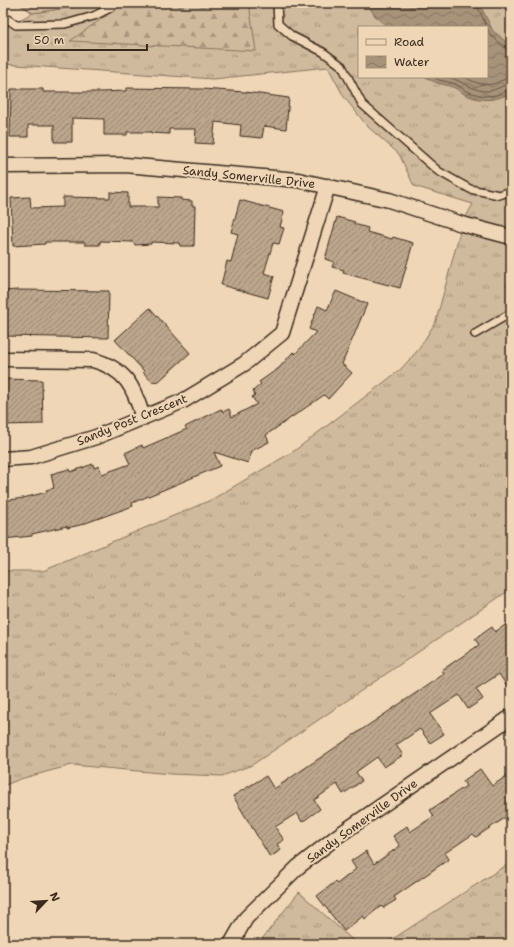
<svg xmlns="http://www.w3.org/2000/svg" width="514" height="947" font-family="'Shantell Sans',sans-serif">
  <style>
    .grass { fill: url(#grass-tufts); stroke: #86725e; fill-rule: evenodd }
    .forest { fill: url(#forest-firs); stroke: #86725e }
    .water { fill: url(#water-waves); stroke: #7c6855 }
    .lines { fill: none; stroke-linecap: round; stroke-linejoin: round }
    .shore { stroke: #665443; stroke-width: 1 }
    .building { fill: url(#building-hatch); stroke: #3b2a1e }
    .lane-casing { stroke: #3b2a1e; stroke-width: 10 }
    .street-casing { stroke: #3b2a1e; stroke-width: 17 }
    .lane { stroke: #eed6b6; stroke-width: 7 }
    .street { stroke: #eed6b6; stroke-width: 14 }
    .labels { text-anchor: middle; stroke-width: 4; stroke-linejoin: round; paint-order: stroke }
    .street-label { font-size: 12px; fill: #3b2a1e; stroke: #eed6b6 }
  </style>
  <defs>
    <pattern id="grass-tufts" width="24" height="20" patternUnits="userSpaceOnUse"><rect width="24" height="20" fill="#d0ba9d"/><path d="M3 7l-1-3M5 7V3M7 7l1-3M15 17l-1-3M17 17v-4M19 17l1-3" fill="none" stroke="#aa977f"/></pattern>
    <pattern id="forest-firs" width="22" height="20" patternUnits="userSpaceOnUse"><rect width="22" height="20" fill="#d0ba9d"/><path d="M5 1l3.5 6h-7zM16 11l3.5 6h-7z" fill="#aa977f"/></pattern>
    <pattern id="water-waves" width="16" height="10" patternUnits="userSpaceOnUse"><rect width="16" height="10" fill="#a7927a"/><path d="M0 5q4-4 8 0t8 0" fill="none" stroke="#897763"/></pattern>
    <pattern id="building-hatch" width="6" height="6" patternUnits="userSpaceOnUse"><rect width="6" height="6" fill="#bca68c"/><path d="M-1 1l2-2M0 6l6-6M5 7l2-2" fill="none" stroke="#9a8772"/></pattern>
  </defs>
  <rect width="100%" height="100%" fill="#eed6b6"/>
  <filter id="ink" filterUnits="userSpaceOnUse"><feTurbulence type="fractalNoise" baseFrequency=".025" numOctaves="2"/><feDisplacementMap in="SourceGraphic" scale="8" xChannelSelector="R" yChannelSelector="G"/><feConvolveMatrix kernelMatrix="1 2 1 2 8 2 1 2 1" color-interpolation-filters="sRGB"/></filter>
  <g filter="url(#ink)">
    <path class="grass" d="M 85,3 L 511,3 L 511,589 L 252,765 L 222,776 L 171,774 L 72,765 L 20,779 L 3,786 L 3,571 L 43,571 L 211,500 L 294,451 L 400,370 L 419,349 L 436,321 L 462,224 L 473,204 L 414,186 L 399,154 L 368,127 L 344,97 L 328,67 L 213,79 L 3,64 L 3,23 L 7,26 L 33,13 L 80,6 ZM 359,27 L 487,27 L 487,77 L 359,77 Z
      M 511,862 L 511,944 L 385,944 Z
      M 299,892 L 357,944 L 258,944 Z"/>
    <path class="forest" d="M 17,3 L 85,3 L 80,6 L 33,13 Z
      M 124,3 L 249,3 L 256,51 L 70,41 Z"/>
    <path class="water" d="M 367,3 L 479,3 L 493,31 L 504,40 L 511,49 L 511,93 C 494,101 483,102 466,95 C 462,93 459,90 455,88 C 445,84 435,84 426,77 L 487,77 L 487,27 L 388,27 C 379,21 372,13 367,3 Z"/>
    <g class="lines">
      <path class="shore" d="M 476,3 L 490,34 L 507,50 L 511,51
        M 433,77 L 439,80 L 456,84 L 466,91 L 483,96 L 497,95 L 511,89
        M 448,77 C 460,80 471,89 483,91 C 495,92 501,85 511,84
        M 465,77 C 474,83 486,87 496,83 C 501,81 505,78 511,78"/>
    </g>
    <path class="building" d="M 126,88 L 202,89 L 245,92 L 289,98 L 286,129 L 264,126 L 262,138 L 240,136 L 241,125 L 215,122 L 213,144 L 195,143 L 196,129 L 169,129 L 169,134 L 151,133 L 151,132 L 127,132 L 127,135 L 104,135 L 104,119 L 72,118 L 72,142 L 54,142 L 54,125 L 28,125 L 28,137 L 10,137 L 11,89 L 43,89 L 43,92 L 101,92 L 126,91 Z
      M 110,192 L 128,193 L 128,207 L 158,207 L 158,197 L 181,198 L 181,200 L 192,201 L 192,206 L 195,206 L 194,246 L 180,246 L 179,243 L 151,242 L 151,244 L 135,245 L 133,242 L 100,241 L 100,245 L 85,245 L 85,242 L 45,242 L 45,244 L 13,246 L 11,198 L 30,197 L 31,208 L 63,207 L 63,197 L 110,198 Z
      M 240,200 L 284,212 L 280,227 L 284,228 L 279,244 L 273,243 L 264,273 L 274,276 L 268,298 L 221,285 L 227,261 L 231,262 L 238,234 L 231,232 Z
      M 337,217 L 355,222 L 354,224 L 368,228 L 367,232 L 392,239 L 393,237 L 413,243 L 400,288 L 343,273 L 344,270 L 332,267 L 334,262 L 325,259 Z
      M 18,290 L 109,291 L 108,338 L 3,336 L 3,291 Z
      M 336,291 L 367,304 L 342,364 L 352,373 L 328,399 L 324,395 L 266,435 L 269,442 L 251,451 L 248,463 L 214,452 L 220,466 L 132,503 L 133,506 L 80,525 L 67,528 L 67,526 L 32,534 L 32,536 L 3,539 L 3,501 L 23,498 L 47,492 L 46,490 L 54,488 L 51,474 L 69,469 L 70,472 L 93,464 L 94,468 L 99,466 L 102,474 L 130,464 L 125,453 L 142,445 L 143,448 L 187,429 L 185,427 L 221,409 L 223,412 L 229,409 L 232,417 L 257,404 L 252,397 L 255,395 L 253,391 L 261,384 L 259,382 L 279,368 L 293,352 L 295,354 L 316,332 L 309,329 L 318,306 L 327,310 Z
      M 150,308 L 190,353 L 159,381 L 152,382 L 143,372 L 144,371 L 115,340 Z
      M 3,379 L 42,380 L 43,424 L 3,425 Z
      M 511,621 L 511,692 L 499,674 L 476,689 L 483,699 L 468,709 L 459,695 L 430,714 L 444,734 L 430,743 L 420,729 L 396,745 L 403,755 L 384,767 L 377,757 L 356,772 L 362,781 L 343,794 L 337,784 L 314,800 L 320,809 L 302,822 L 297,813 L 275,827 L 284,840 L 277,844 L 281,850 L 270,857 L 233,796 L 266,776 L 274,789 L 444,674 L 442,670 L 479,645 L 475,639 L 492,627 L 495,632 Z
      M 480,769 L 492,786 L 511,773 L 511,814 L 476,837 L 473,834 L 445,853 L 449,859 L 394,897 L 396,900 L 383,908 L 381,906 L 365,919 L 363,916 L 344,931 L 317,896 L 335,882 L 337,884 L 356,869 L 351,861 L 366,851 L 374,864 L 400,846 L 393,836 L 407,826 L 410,832 L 434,816 L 430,810 L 466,786 L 463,781 Z"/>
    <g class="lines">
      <g class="lane-casing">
        <path id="lane" d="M 277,3 L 278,24 L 292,36 L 323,52 L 342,66 L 362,104 L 438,171 L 470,189 L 499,195 L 511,191
          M 3,16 L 16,25 L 65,24 L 94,16 L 110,8 L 116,3
          M 475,334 L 511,313"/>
      </g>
      <g class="street-casing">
        <path id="street" d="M 3,166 L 125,165 L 298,180 L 389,200 L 462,224 L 511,237
          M 3,359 L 93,360 C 126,369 134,387 143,418
          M 3,459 L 31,457 L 96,437 L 183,401 L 244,364 L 282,333 L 328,186
          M 231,944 L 246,918 L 298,867 L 339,835 L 511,717"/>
      </g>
      <use href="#lane" class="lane"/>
      <use href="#street" class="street"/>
    </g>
  </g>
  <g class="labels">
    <g class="street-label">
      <text transform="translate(249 177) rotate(6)" y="4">Sandy Somerville Drive</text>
      <text transform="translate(132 420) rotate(-22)" y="4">Sandy Post Crescent</text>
      <text transform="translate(362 821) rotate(-36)" y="4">Sandy Somerville Drive</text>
    </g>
  </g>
  <rect width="514" height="947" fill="none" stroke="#eed6b6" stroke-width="16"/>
  <rect x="8" y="8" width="498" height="931" fill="none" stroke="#3b2a1e" stroke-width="1.5" filter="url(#ink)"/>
  <rect x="358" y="26" width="130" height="52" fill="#eed6b6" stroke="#a69179"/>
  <rect x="366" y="39" width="20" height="6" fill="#eed6b6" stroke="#a69179"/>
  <text x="394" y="46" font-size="12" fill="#3b2a1e">Road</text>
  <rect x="366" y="56" width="20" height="12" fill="url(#water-waves)" stroke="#a69179"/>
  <text x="394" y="66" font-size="12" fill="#3b2a1e">Water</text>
  <g transform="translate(46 901) rotate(65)" stroke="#eed6b6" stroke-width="3" paint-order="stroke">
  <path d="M0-3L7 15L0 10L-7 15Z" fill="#3b2a1e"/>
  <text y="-6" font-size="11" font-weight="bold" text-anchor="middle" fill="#3b2a1e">N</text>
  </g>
  <path d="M28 44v6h119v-6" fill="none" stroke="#3b2a1e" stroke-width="2"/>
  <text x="34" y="44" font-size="12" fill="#3b2a1e" stroke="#eed6b6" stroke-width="3" paint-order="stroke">50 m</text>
</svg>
